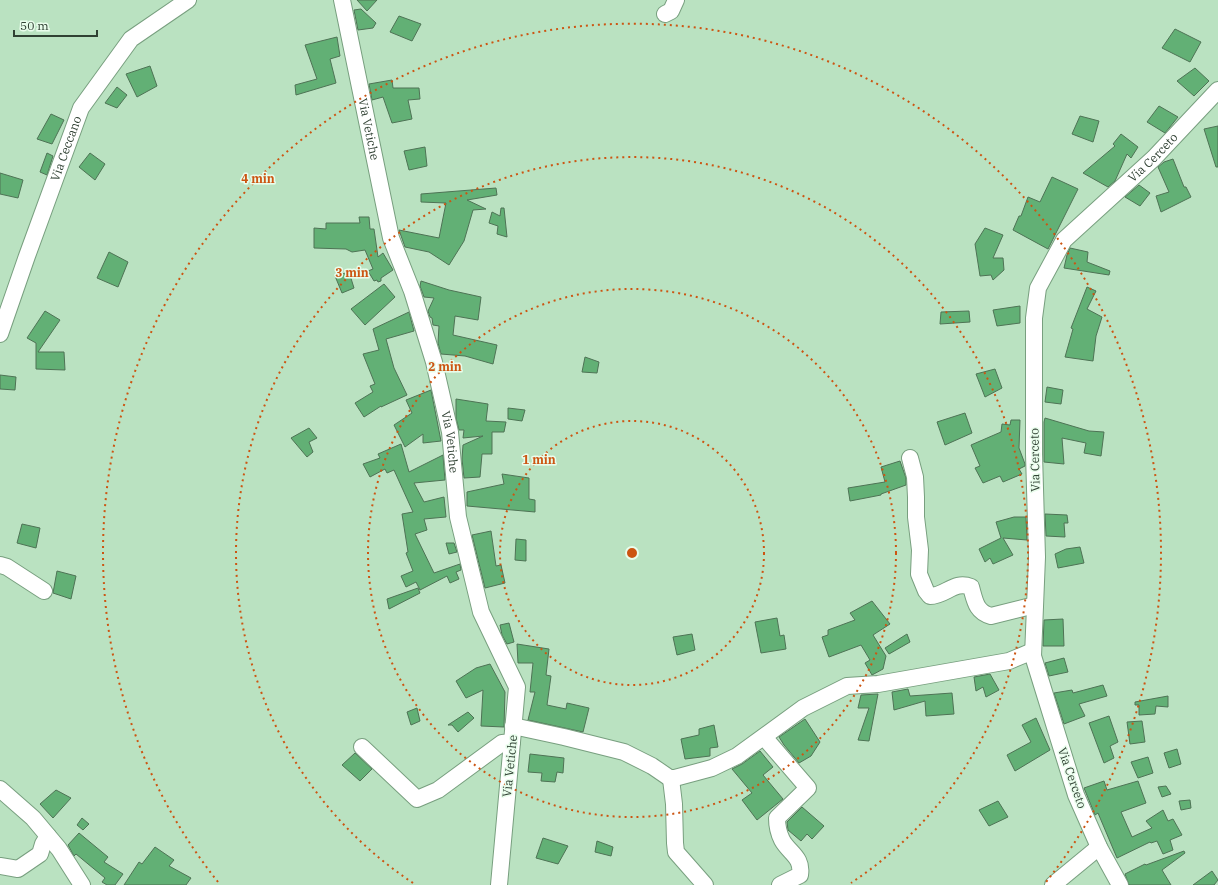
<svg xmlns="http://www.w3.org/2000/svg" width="1218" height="885" font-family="'IBM Plex Serif',serif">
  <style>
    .building { fill: #62b075; stroke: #4e7355 }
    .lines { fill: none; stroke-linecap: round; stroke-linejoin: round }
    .minor-casing { stroke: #789f7f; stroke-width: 18 }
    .minor { stroke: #fff; stroke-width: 16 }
    .ring { fill: none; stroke: #cc5512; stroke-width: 2; stroke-dasharray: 2 4 }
    .labels { text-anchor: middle; stroke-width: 3; stroke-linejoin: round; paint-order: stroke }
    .street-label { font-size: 12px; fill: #304133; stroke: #e9fdec }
    .centre { fill: #cc5512; stroke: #e9fdec; stroke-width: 2 }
    .ring-label { font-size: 12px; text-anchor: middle; font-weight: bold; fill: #cc5512; stroke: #e9fdec; stroke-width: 3; stroke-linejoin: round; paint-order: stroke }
  </style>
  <rect width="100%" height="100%" fill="#bae2c1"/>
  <path class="building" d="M 357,0 L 377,0 L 367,11 Z
    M 361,9 L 376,23 L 373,28 L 358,30 L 354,10 Z
    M 399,16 L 421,24 L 412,41 L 390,32 Z
    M 1175,29 L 1201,42 L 1190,62 L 1162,48 Z
    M 337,37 L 340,56 L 330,59 L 336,83 L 296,95 L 295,85 L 317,79 L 305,45 Z
    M 150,66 L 157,86 L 137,97 L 126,74 Z
    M 1195,68 L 1209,81 L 1194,96 L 1177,81 Z
    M 392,80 L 393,88 L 419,88 L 420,99 L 408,100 L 412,119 L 392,123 L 383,97 L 372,100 L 369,84 Z
    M 117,87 L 127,95 L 117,108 L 105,103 Z
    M 1159,106 L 1178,117 L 1165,133 L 1147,122 Z
    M 51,114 L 64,120 L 52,144 L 37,139 Z
    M 1080,116 L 1099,121 L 1093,142 L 1072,134 Z
    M 1218,126 L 1218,167 L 1216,167 L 1204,129 Z
    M 1121,134 L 1138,147 L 1131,158 L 1127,154 L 1115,181 L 1108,187 L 1083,173 L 1115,146 L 1113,144 Z
    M 425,147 L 427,166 L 409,170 L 404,151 Z
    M 47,153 L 53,156 L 47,175 L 40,172 Z
    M 90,153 L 105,164 L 95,180 L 79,167 Z
    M 1173,159 L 1184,187 L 1186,187 L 1191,197 L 1161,212 L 1156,196 L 1169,192 L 1158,167 L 1164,162 Z
    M 0,173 L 23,180 L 18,198 L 0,194 Z
    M 1052,177 L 1078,189 L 1048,249 L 1013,230 L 1019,216 L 1021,216 L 1028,197 L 1040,202 Z
    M 1139,185 L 1150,193 L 1140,206 L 1125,197 Z
    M 496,188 L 497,195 L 467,200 L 486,209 L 473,210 L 464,241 L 449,265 L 429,252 L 405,247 L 399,230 L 439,238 L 446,203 L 421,202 L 421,194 Z
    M 501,208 L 504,208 L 507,237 L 497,234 L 498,226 L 489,223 L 492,212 L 500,216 Z
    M 359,217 L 369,217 L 370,229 L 374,229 L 378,257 L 383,253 L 393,270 L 381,278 L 381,281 L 378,282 L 377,280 L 374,281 L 368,271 L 373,269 L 365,250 L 352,252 L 346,249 L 314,248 L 314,228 L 326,229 L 326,223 L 360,223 Z
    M 985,228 L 1003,235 L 993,258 L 1003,258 L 1004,270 L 993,280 L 991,275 L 980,276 L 975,244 Z
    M 1070,248 L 1088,252 L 1087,262 L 1110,271 L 1109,275 L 1064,268 L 1067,255 Z
    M 109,252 L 128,262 L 118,287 L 97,278 Z
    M 349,272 L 354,288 L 342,293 L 335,276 Z
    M 421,281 L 449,290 L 481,297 L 478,320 L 455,316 L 453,335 L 497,345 L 493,364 L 465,356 L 441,354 L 438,343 L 439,326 L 433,325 L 432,318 L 430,317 L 428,311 L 434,298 L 424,297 L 420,286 Z
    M 384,284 L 395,297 L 365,325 L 351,309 Z
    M 1087,287 L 1096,291 L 1087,309 L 1102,317 L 1096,336 L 1093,361 L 1065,357 L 1073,329 L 1071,328 Z
    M 1020,306 L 1020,323 L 997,326 L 993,310 Z
    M 45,311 L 60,320 L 38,352 L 64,352 L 65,370 L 36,369 L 36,343 L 27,338 Z
    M 969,311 L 970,322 L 940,324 L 941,312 Z
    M 409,312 L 414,331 L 386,339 L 394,368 L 407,395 L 381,407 L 381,406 L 364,417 L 355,403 L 373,392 L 370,386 L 375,384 L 363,354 L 379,350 L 373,329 Z
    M 585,357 L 599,362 L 597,373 L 582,372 Z
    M 995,369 L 1002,388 L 985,397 L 976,374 Z
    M 0,375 L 16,377 L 15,390 L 0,389 Z
    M 1047,387 L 1063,390 L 1061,404 L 1045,402 Z
    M 431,390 L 441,441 L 423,443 L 423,434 L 405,447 L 394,425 L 412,413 L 406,400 Z
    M 456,399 L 488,404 L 486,421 L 506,422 L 504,432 L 492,432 L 492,454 L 482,454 L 480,477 L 464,478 L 462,459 L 463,445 L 483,436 L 463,438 L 464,430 L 459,430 L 456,418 Z
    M 508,408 L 525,410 L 522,421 L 508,419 Z
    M 965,413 L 972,433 L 945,445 L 937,422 Z
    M 1045,418 L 1089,431 L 1104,432 L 1101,456 L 1084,453 L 1086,443 L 1062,438 L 1064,464 L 1044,462 L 1044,422 Z
    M 1011,420 L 1020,420 L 1019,448 L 1025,464 L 1025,466 L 1019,469 L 1022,474 L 1003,482 L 1000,476 L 983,483 L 975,468 L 980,466 L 971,445 L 1001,432 L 1002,424 L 1010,425 Z
    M 309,428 L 317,438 L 309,442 L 313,452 L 307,457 L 291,438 Z
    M 401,444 L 409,472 L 443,455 L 445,480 L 414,483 L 424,502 L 444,497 L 446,517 L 424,519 L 427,530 L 415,534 L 434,573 L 460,564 L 461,570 L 456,572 L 459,579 L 450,583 L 447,576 L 420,590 L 416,582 L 406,587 L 401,576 L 413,571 L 406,553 L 408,552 L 402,514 L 413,512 L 394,470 L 387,473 L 385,469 L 370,477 L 363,464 L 380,458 L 378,454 Z
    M 900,461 L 906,478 L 906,485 L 881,494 L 881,495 L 850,501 L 848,488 L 885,482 L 881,467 Z
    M 502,474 L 529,478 L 529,499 L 535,500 L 535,512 L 467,506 L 467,492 L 504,484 Z
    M 1045,514 L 1067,515 L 1068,523 L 1064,523 L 1065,537 L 1046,536 Z
    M 1014,517 L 1026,517 L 1027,540 L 1003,538 L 1013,555 L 993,564 L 990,558 L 985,562 L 979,549 L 1001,538 L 996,522 Z
    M 22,524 L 40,528 L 36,548 L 17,543 Z
    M 491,531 L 496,566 L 501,565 L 505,583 L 485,588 L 472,535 Z
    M 516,539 L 526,540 L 526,561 L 515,560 Z
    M 446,543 L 454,543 L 457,552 L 449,554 Z
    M 1080,547 L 1084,563 L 1058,568 L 1055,554 L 1066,549 Z
    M 57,571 L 76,576 L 71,599 L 53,593 Z
    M 418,588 L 420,593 L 389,609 L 387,599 Z
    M 872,601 L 890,624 L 873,635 L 886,656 L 883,669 L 872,675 L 865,663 L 870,660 L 861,645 L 829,657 L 822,637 L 828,635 L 828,630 L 855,620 L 850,613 Z
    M 777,618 L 780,636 L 784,635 L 786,649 L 761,653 L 755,622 Z
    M 1063,619 L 1064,646 L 1043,646 L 1044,620 Z
    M 509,623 L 514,642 L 507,644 L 502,635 L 500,625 Z
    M 692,634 L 695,650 L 677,655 L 673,637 Z
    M 907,634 L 910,642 L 889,654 L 885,648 Z
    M 517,644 L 549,649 L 546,675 L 551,676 L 547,705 L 566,709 L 567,703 L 589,708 L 583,732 L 528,720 L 535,692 L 530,692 L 533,663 L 518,663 Z
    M 1064,658 L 1068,672 L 1049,676 L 1045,663 Z
    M 490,664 L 505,692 L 504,727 L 481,726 L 483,690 L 466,698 L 456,681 L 476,668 Z
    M 990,674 L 999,690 L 986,697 L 983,687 L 976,691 L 974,677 Z
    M 1103,685 L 1107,696 L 1079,704 L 1085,716 L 1064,724 L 1054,693 L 1072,690 L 1073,693 Z
    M 908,689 L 910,696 L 952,693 L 954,714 L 926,716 L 925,701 L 894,710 L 892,692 Z
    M 878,694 L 869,741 L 858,740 L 869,708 L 858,708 L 861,695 Z
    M 1168,696 L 1168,707 L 1156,706 L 1155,714 L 1139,715 L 1139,705 L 1135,705 L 1135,702 Z
    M 417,708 L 420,721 L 411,725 L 407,712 Z
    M 468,712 L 474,718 L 458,732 L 452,725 L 448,725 Z
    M 1109,716 L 1118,742 L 1110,746 L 1114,758 L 1104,763 L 1089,723 Z
    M 1036,718 L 1050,750 L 1015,771 L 1007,755 L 1031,742 L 1022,725 Z
    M 805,719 L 820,742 L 811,756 L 799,763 L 784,745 L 779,737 Z
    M 1142,721 L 1145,742 L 1130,744 L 1127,722 Z
    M 714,725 L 718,747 L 710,748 L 710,756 L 685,759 L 681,739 L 699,735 L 699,729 Z
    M 1177,749 L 1181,764 L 1169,768 L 1164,753 Z
    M 760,751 L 773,767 L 763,775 L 783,799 L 757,820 L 742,800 L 752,793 L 732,769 L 742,764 Z
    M 355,753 L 372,769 L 360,781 L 342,765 Z
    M 530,754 L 564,758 L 563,773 L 557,772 L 555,782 L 541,781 L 542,773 L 528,772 Z
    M 1148,757 L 1153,773 L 1138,778 L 1131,762 Z
    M 1104,781 L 1107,790 L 1138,781 L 1146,803 L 1121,812 L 1132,837 L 1152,828 L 1146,821 L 1163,810 L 1168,821 L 1173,819 L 1182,835 L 1170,840 L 1173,850 L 1163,854 L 1157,841 L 1151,843 L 1150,842 L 1117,858 L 1098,813 L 1095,815 L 1084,788 Z
    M 1166,786 L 1171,794 L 1162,797 L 1158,787 Z
    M 56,790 L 71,798 L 53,818 L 40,804 Z
    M 1190,800 L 1191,808 L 1181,810 L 1179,801 Z
    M 998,801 L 1008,817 L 989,826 L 979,810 Z
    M 802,807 L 824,826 L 812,839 L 807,834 L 801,841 L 788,830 L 787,822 Z
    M 82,818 L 89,824 L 83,830 L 77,825 Z
    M 79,833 L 108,857 L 104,862 L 123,874 L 115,885 L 107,885 L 102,882 L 105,878 L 76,854 L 74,856 L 68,845 Z
    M 543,838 L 568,846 L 558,864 L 536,858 Z
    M 597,841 L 613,847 L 611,856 L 595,852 Z
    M 155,847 L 174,860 L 169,866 L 191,878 L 186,885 L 124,885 L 139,862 L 142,864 Z
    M 1184,851 L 1185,853 L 1162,870 L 1171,885 L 1129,885 L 1125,874 L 1145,864 L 1146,865 Z
    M 1212,871 L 1218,880 L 1214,885 L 1193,885 Z"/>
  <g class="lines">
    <g class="minor-casing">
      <g id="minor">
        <path id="s1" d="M 342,0 L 391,238 L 412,291 L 434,362 L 450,432 L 458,517 L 481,612 L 517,687 L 499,885"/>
        <path d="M 665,14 L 671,11 L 676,0"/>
        <path id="s2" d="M 0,334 L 27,256 L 81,108 L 131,39 L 188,0"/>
        <path d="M 910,458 L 915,477 L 916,497 L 916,517 L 920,550 L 919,574 L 926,591 L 930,596 C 946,596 954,580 971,587 C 975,601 976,612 991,616 L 1035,605"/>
        <path d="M 0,565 L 7,567 L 44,591"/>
        <path d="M 513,726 L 564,737 L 624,752 L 652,766 L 671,779 L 712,768 L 737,756 L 803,708 L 847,686 L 878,684 L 1009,661 L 1033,651"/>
        <path d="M 764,737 L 808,788 L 777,818 C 777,826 778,832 782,840 C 789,853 803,857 800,875 L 780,885"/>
        <path d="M 362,747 L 417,799 L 438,790 L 502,743 L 512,742"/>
        <path d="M 671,779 L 674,804 L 675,843 L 676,852 L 705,885"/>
        <path d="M 0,789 L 33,818 L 59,849 L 82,885"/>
        <path d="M 0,866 L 18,869 L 40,854 L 43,844 L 48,836"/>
        <path d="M 1053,885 L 1099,847"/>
        <path id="s3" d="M 1120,885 L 1099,847 L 1076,795 L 1033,656 L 1037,557 L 1034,454 L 1034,318 L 1038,288 L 1064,240 L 1154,158 L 1218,90"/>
      </g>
    </g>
    <use href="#minor" class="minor"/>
  </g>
  <g class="ring">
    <circle cx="632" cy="553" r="132"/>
    <circle cx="632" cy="553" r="264"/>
    <path d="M413 883A396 396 0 1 1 851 883"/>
    <path d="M218 882A529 529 0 1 1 1046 882"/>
  </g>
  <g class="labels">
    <g class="street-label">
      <text dy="4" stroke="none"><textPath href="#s1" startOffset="132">Via Vetiche</textPath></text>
      <text dy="4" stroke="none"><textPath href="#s2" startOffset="197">Via Ceccano</textPath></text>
      <text dy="4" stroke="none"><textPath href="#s3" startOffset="790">Via Cerceto</textPath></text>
      <text dy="4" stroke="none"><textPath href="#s1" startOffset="456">Via Vetiche</textPath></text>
      <text transform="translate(1035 460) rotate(-91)" y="4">Via Cerceto</text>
      <text transform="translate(510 766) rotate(-84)" y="4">Via Vetiche</text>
      <text transform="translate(1072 778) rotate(71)" y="4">Via Cerceto</text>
    </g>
  </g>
  <circle cx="632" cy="553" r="6" class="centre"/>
  <g class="ring-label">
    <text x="258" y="183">4 min</text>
    <text x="352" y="277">3 min</text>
    <text x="445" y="371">2 min</text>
    <text x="539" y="464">1 min</text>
  </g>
  <path d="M14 30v6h83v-6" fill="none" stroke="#304133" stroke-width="2"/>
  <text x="20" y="30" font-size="12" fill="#304133" stroke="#e9fdec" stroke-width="3" paint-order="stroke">50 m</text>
</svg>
